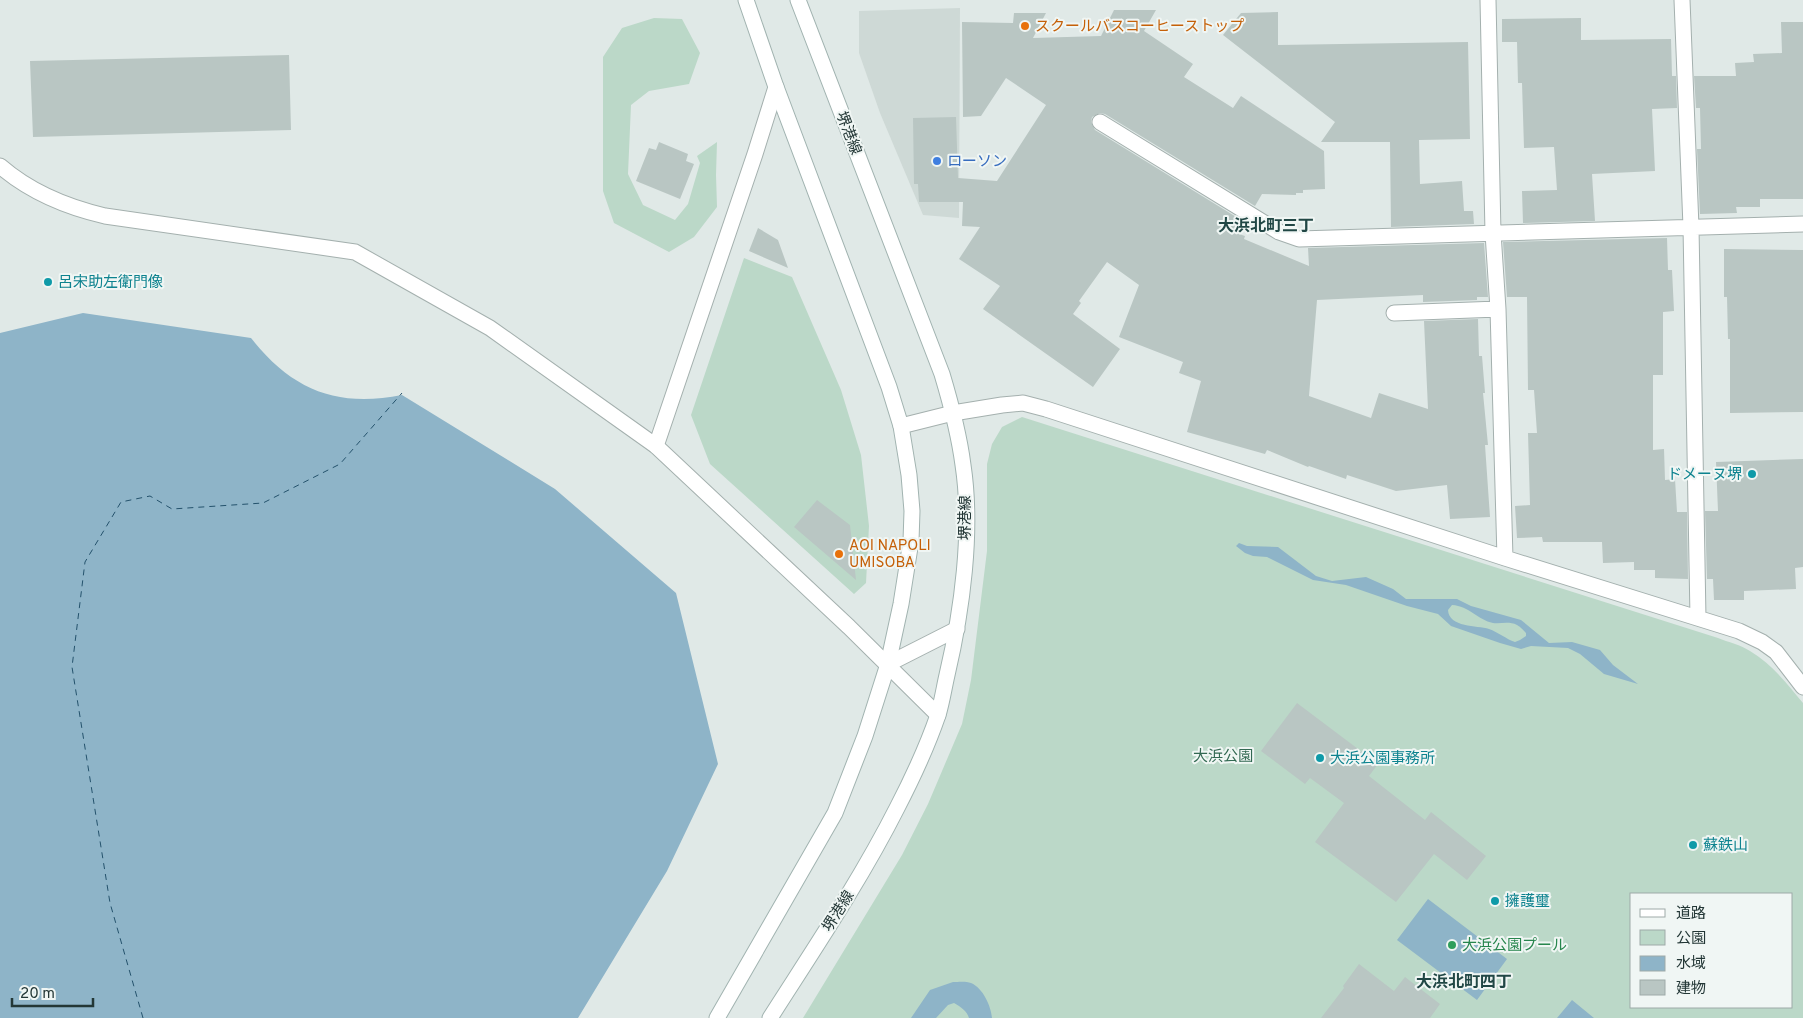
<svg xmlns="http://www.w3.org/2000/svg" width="1803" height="1018" font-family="Overpass,'Noto Sans JP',sans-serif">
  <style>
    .built { fill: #ced9d6 }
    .green { fill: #bbd8c8; fill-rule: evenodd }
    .water { fill: #8eb4c8; fill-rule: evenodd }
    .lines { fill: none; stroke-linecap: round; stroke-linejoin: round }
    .ferry { stroke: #24526c; stroke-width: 1; stroke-dasharray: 6 5; stroke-linecap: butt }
    .building { fill: #b9c6c3 }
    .minor-casing { stroke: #a4b0ae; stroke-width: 17 }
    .tertiary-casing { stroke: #a4b0ae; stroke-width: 17 }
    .secondary-casing { stroke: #a1b3b0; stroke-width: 17 }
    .minor { stroke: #fff; stroke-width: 15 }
    .tertiary { stroke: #fff; stroke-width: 15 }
    .secondary { stroke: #fff; stroke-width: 15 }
    .food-dot { fill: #e8710a; stroke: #f0f6f4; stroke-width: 2 }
    .shop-dot { fill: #3f7fe0; stroke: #f0f6f4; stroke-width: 2 }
    .culture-dot { fill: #0f9aa8; stroke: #f0f6f4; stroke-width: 2 }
    .leisure-dot { fill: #2e9e5b; stroke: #f0f6f4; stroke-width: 2 }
    .labels { text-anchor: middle; stroke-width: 4; stroke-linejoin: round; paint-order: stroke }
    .food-label { font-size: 15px; fill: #c56008; stroke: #f0f6f4; text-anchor: start }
    .street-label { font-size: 15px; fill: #233736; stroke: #f0f6f4 }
    .shop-label { font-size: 15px; fill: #366cbe; stroke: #f0f6f4; text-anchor: start }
    .culture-label { font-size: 15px; fill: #0d838f; stroke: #f0f6f4; text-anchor: start }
    .park-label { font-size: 15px; fill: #326952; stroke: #f0f6f4 }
    .leisure-label { font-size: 15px; fill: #27864d; stroke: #f0f6f4; text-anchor: start }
    .neighbourhood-label { font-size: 16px; font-weight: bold; fill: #214745; stroke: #f0f6f4 }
  </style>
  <rect width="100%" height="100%" fill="#e0e9e7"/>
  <path class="built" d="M 960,8 L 959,218 L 923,215 L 880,113 L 859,53 L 859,11 Z"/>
  <path class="green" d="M 654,18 L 682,19 L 700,53 L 689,84 L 649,91 L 631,105 L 628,174 L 643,205 L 675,220 L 688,204 L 700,163 L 697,156 L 717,142 L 716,175 L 717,207 L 694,237 L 669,252 L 614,223 L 603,191 L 603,57 L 622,28 Z
    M 744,258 L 792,277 L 841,390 L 861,455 L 869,526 L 866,583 L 854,594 L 710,464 L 691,415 Z
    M 1022,417 L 1718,638 C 1728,642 1741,645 1750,651 C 1772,664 1787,684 1803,703 L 1803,1018 L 803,1018 L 902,855 L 928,804 L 962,724 L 971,680 L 987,551 L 987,464 L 992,444 L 1002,427 ZM 1632,894 L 1792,894 L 1792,1007 L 1632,1007 Z"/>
  <path class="water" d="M 83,313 L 251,338 C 292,390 337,408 402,395 L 555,489 L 676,593 L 718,764 L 667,871 L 578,1018 L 0,1018 L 0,333 Z
    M 1239,543 L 1247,546 L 1278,547 L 1316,576 L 1332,581 L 1366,577 L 1393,589 L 1406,599 L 1457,599 L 1471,606 L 1521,620 L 1549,643 L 1572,642 L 1600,650 L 1613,665 L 1638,684 L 1604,674 L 1580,654 L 1568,648 L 1531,646 L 1521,649 L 1500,643 L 1451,626 L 1438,614 L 1407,606 L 1346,585 L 1313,580 L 1267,557 L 1253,556 L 1245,553 L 1236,546 ZM 1452,605 C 1469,606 1478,620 1493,623 C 1501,624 1509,621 1517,625 C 1521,627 1523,630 1526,633 L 1526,636 L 1520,640 L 1515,642 C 1506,639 1498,632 1489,629 C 1477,625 1449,628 1448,610 Z
    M 1428,899 L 1507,959 L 1477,1000 L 1397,940 Z
    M 953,982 C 958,982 966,981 971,983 C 983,988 991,1006 992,1018 L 969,1018 C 967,1011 961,1007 954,1003 L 948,1005 L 936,1018 L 911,1018 L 930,990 Z
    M 1572,1000 L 1594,1018 L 1557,1018 Z"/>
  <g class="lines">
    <path class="ferry" d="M 143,1018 L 110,903 L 72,667 L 85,562 L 121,502 L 150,496 L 172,509 L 263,503 L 340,464 L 402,393"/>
  </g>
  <path class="building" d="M 1114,10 L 1156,10 L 1144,31 L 1193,64 L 1184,77 L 1233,108 L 1241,96 L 1324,151 L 1325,189 L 1303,190 L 1303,193 L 1296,193 L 1296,195 L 1262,194 L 1255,206 L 1105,114 L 1100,113 L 1092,117 L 1091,122 L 1095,130 L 1246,223 L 1239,234 L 1245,236 L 1244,239 L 1309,266 L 1308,248 L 1484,243 L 1488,297 L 1477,297 L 1477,300 L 1423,302 L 1423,295 L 1317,300 L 1309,396 L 1371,418 L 1379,393 L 1428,409 L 1424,321 L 1478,319 L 1479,356 L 1482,356 L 1485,393 L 1483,393 L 1488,445 L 1485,445 L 1490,517 L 1450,519 L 1447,485 L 1396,491 L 1347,475 L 1346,479 L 1309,466 L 1308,467 L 1267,450 L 1265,454 L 1187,432 L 1201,381 L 1179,373 L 1183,362 L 1119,337 L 1139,285 L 1107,262 L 1079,301 L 1081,303 L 1073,314 L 1120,349 L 1093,387 L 983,309 L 1000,286 L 959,259 L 980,227 L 962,226 L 963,202 L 919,202 L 918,184 L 914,184 L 913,118 L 956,117 L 958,178 L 997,181 L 1046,105 L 1006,78 L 981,116 L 963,117 L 962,22 L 1013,23 L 1014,13 L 1046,13 L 1033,38 L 1101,36 Z
    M 1278,12 L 1278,45 L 1468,42 L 1470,139 L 1419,140 L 1420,184 L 1462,181 L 1464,211 L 1473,211 L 1474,224 L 1391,227 L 1390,142 L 1321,142 L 1335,122 L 1223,35 L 1241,13 Z
    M 1581,18 L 1581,40 L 1671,39 L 1672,76 L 1676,76 L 1677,108 L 1652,109 L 1655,171 L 1592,174 L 1595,221 L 1523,223 L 1522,191 L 1557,190 L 1554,147 L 1524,148 L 1522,83 L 1518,83 L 1517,42 L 1502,42 L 1502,19 Z
    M 1781,22 L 1803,22 L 1803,199 L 1760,199 L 1760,207 L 1736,207 L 1737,213 L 1700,214 L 1697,149 L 1701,149 L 1700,108 L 1696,108 L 1694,76 L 1736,76 L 1735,63 L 1754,62 L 1753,54 L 1782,53 Z
    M 289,55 L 291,130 L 33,137 L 30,61 Z
    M 659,142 L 688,154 L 686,161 L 694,164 L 680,199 L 636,181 L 649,148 L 656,150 Z
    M 758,228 L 778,240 L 788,268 L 749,251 Z
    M 1667,238 L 1668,270 L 1672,270 L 1674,311 L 1663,312 L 1663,375 L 1653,375 L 1653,450 L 1664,449 L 1665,480 L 1675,479 L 1677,512 L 1687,512 L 1688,579 L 1655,578 L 1655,570 L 1634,570 L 1634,562 L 1603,563 L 1602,542 L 1543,542 L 1542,537 L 1517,538 L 1515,506 L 1530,505 L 1528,433 L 1537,433 L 1534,390 L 1528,390 L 1527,297 L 1507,297 L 1503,242 Z
    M 1724,249 L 1803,250 L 1803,412 L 1730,413 L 1730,339 L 1728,339 L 1727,297 L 1724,297 Z
    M 1803,459 L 1803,567 L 1795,568 L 1796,589 L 1744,591 L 1744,600 L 1714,600 L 1713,579 L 1707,579 L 1705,511 L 1718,511 L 1716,462 Z
    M 817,500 L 850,525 L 856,580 L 794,527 Z
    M 1297,703 L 1378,764 L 1369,776 L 1425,820 L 1431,812 L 1486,856 L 1467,880 L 1434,854 L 1396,902 L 1315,842 L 1344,803 L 1310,778 L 1305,784 L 1261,751 Z
    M 1359,964 L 1394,991 L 1405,977 L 1440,1004 L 1430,1018 L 1321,1018 L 1344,988 L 1343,986 Z"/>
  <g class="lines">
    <g class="minor-casing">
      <path id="minor" d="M 1488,0 L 1493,233 L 1498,309 L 1505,558
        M 1682,0 L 1691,227 L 1698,618
        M 1100,122 L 1279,232 L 1299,239 L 1803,224
        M 1394,313 L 1498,309
        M 901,426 L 953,413 L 1002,405 L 1023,403 L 1046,409 L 1505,558 L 1739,631 L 1762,642 L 1776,652 L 1803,687
        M 656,446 L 755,154 L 776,87"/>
    </g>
    <g class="tertiary-casing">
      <path id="tertiary" d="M 0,166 C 30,192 66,207 105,216 L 355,252 L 490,328 L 656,446 L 849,627 L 938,715
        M 888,664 L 957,629"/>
    </g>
    <g class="secondary-casing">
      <path id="secondary" d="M 717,1018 L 835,813 L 865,736 L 888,664 L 901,604 L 911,541 L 912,511 L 909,475 L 901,426 L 889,387 L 776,87 L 746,0
        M 770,1018 C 814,949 860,881 897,808 C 912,779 927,747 938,715 C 942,702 944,688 947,675 C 962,611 973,531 963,465 C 959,434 951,404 942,374 L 798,0"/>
    </g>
    <use href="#minor" class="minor"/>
    <use href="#tertiary" class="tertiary"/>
    <use href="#secondary" class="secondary"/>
  </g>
  <g class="food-dot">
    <circle cx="1025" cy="26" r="5"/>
    <circle cx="839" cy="554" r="5"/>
  </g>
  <circle class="shop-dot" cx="937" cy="161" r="5"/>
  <g class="culture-dot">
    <circle cx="48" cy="282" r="5"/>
    <circle cx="1752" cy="474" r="5"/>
    <circle cx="1320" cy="758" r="5"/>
    <circle cx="1693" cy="845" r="5"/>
    <circle cx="1495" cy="901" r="5"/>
  </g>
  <circle class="leisure-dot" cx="1452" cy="945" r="5"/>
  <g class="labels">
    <g class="food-label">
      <text x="1035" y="31">スクールバスコーヒーストップ</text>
      <text x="849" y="550">AOI NAPOLI<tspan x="849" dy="17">UMISOBA</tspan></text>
    </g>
    <g class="street-label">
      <text transform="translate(849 133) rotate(69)" y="5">堺港線</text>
      <text transform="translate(965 518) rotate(-90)" y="5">堺港線</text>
      <text transform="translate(838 911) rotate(-58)" y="5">堺港線</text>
    </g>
    <g class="shop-label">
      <text x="947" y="166">ローソン</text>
    </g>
    <g class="culture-label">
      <text x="58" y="287">呂宋助左衛門像</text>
      <text x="1742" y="479" text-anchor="end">ドメーヌ堺</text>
      <text x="1330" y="763">大浜公園事務所</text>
      <text x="1703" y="850">蘇鉄山</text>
      <text x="1505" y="906">擁護璽</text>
    </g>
    <g class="park-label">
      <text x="1223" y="761">大浜公園</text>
    </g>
    <g class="leisure-label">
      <text x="1462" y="950">大浜公園プール</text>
    </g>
    <g class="neighbourhood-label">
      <text x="1266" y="231">大浜北町三丁</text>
      <text x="1464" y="987">大浜北町四丁</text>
    </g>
  </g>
  <rect x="1630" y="893" width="162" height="115" fill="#f0f6f4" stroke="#9eaaa8"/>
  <rect x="1640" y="909" width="25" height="8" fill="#ffffff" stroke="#9eaaa8"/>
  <text x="1676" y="918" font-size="15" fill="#233736">道路</text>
  <rect x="1640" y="930" width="25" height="15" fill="#bbd8c8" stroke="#9eaaa8"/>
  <text x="1676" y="943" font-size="15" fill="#233736">公園</text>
  <rect x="1640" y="956" width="25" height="15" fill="#8eb4c8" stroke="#9eaaa8"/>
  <text x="1676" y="968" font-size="15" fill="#233736">水域</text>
  <rect x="1640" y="980" width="25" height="15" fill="#b9c6c3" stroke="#9eaaa8"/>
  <text x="1676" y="993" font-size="15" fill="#233736">建物</text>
  <path d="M12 998v8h81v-8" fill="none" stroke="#233736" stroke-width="2.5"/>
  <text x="20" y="998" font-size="15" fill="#233736" stroke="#f0f6f4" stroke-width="4" paint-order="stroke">20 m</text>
</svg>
